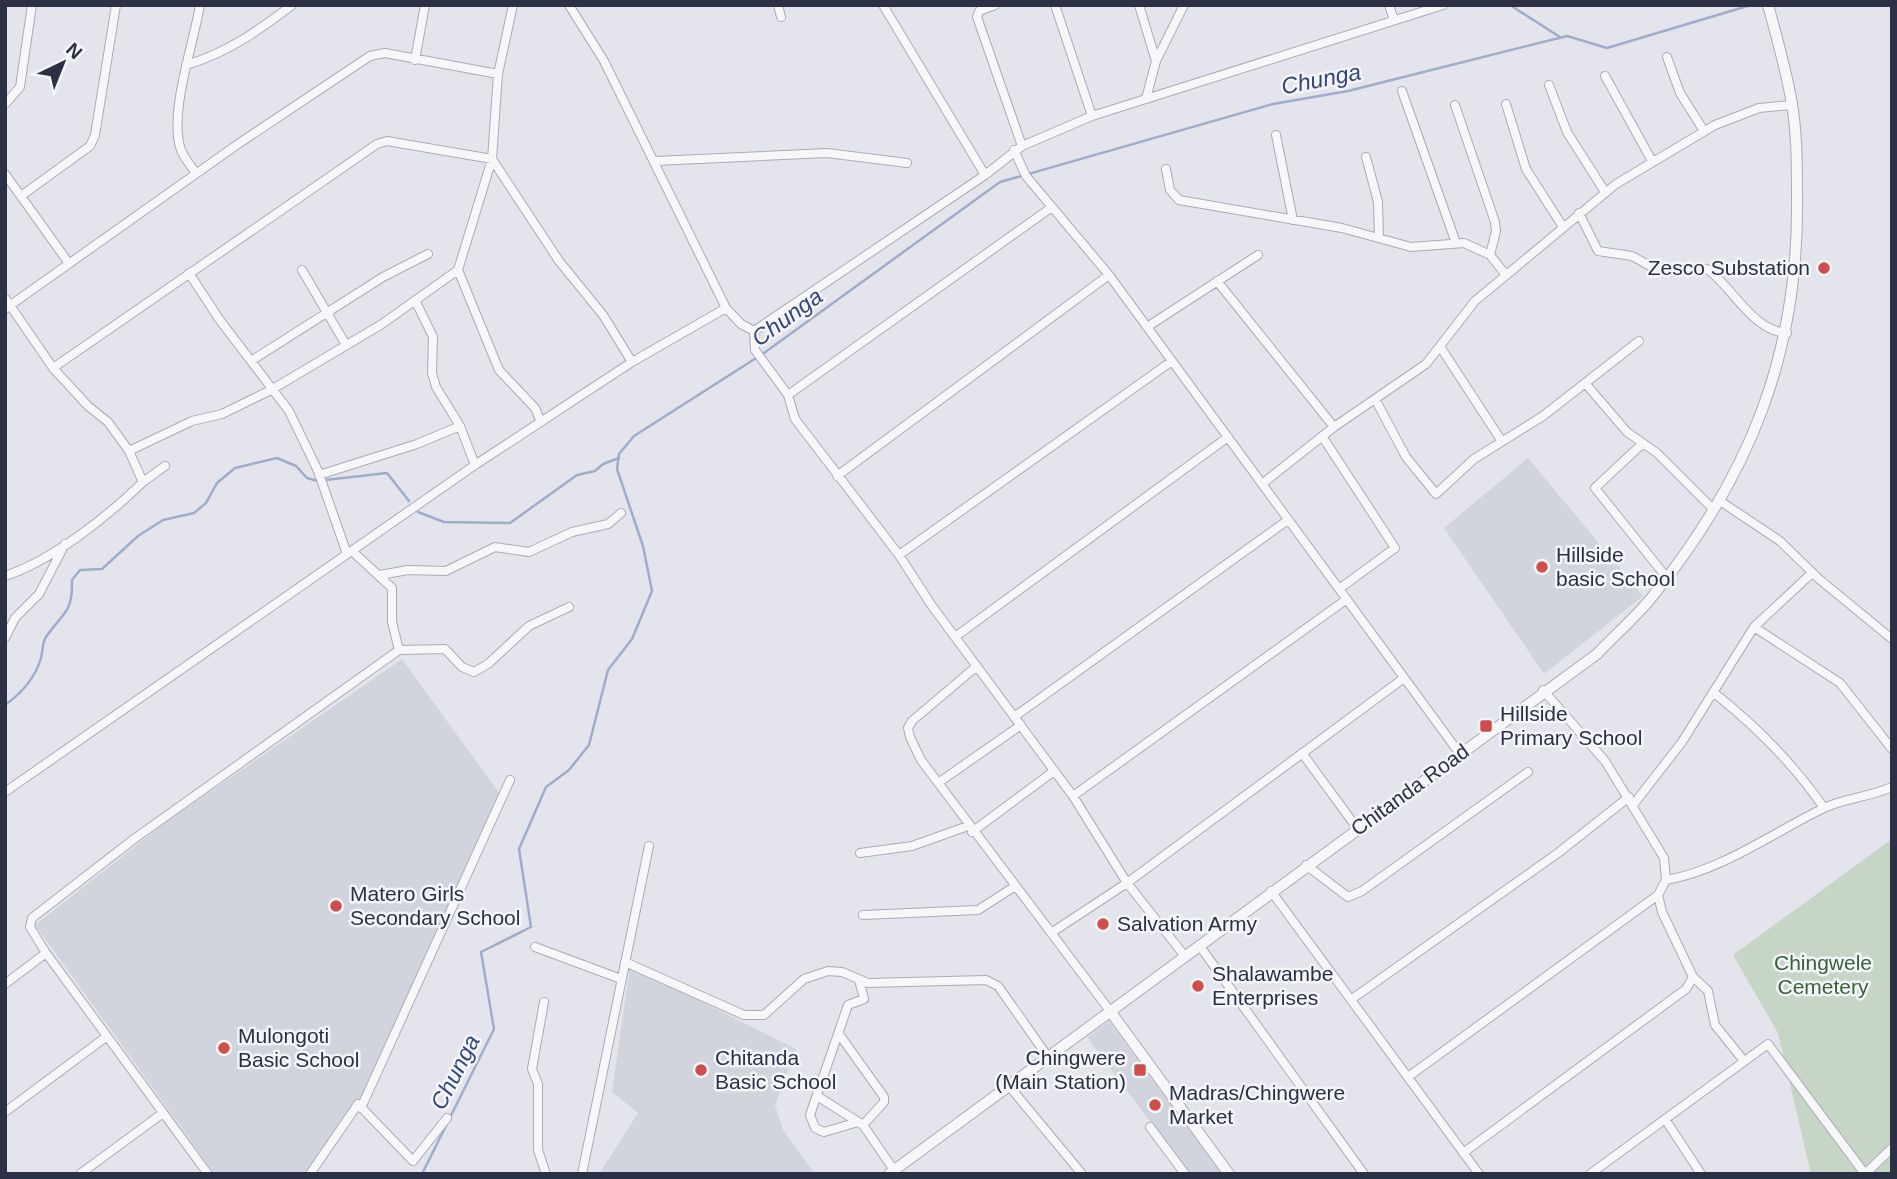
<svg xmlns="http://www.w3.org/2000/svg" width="1897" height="1179" font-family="Helvetica,sans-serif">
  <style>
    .built { fill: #d2d4dd }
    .green { fill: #c6d5c5 }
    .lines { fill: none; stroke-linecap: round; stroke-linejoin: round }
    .stream { stroke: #9fadcb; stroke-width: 2.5 }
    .minor-casing { stroke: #a9abb6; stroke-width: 10 }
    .tertiary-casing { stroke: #a9abb6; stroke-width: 12 }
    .minor { stroke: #f7f7fa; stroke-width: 8 }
    .tertiary { stroke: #f7f7fa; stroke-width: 10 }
    .poi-dot { fill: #ce4e4b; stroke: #f4f5f9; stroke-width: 2.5 }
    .labels { text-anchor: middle; stroke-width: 5; stroke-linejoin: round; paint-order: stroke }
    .poi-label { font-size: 21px; fill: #2b3044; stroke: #f4f5f9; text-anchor: start }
    .street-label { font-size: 21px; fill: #2b3044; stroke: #f4f5f9 }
    .park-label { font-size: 21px; fill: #396038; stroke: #f4f5f9 }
    .water-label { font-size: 23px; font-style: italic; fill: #354778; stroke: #f4f5f9 }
  </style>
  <rect width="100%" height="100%" fill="#e4e5ec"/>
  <path class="built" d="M 1528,458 L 1643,596 L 1544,674 L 1444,528 Z
    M 402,659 L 500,794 L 362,1100 L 345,1114 L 305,1174 L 215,1174 L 35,925 L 162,825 Z
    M 630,966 L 796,1049 L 775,1105 L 783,1130 L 815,1174 L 599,1174 L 638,1113 L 612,1092 Z
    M 1109,1021 L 1222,1174 L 1189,1174 L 1087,1037 Z"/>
  <path class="green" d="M 1892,839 L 1892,1174 L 1811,1174 L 1778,1033 L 1733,955 Z"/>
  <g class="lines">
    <path class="stream" d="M 1510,5 L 1560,37
      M 325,480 L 387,473 L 409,501
      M 418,512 L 444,522 L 510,523 L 577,475 L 595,471 L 603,464 L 619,458
      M 5,705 C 22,693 35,678 41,658 C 43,651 42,643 46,637 C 62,613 73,614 72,580 L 80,570 L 102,569 L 138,536 L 163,520 L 194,513 L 206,503 L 217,483 L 235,468 L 277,458 L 296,466 L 307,478 L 318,481
      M 422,1174 L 494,1029 L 481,952 L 531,927 L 519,849 L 546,787 L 569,770 L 589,745 L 608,670 L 632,639 L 652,591 L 643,546 L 617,469 L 619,454 L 634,436 L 764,353 L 1000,182 L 1273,104 L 1348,91 L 1567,36 L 1607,48 L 1751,5"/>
    <g class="minor-casing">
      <path id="minor" d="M 513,5 L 498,74 L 492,159 L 458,270 L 499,370 L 535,408 L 541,422
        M 569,5 L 604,61 L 726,308 L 741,324 L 754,331
        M 778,5 L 781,17
        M 883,5 L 985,175
        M 995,5 L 979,11 L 977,17 L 1022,146
        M 1055,5 L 1092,116
        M 1139,5 L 1156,61
        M 1389,5 L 1394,20
        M 1667,57 L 1680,93 L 1704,131
        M 415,60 L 425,5
        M 186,65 C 227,53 258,31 292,5
        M 1605,76 L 1652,161
        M 1549,85 L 1567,132 L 1605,192
        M 1402,91 L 1456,243
        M 1146,99 L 1156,61 L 1184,5
        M 5,104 L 20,87 L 32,5
        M 1506,104 L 1526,169 L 1563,227
        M 1455,105 L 1495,222 L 1496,231 L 1490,255
        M 1276,135 L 1293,220
        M 1014,150 L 1026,176 L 1109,275 L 1460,754
        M 1366,157 L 1378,202 L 1379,237
        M 656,161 L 827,153 L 907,163
        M 1166,169 L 1170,190 L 1179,200 L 1342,228 L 1411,247 L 1464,243 L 1490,255 L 1506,275
        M 196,173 C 191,166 184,158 181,150 C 168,114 194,43 200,5
        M 5,174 L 68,262
        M 21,196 L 90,146 L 95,135 L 116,5
        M 1579,213 L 1598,251 L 1632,256 L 1661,272 L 1707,269 C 1733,287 1752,331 1787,333
        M 302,270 L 346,345
        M 189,273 L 219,319 L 289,411 L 318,471 L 347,554
        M 1217,281 L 1334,427 L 1262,484
        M 5,298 L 53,368 L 88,406 L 108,422 L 129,451 L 143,482 C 107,517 53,560 5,576
        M 415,300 L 433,337 L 432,373 L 436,387 L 460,426 L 475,465
        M 5,309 L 238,144 L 370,56 L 385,53 L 498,74
        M 1147,327 L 1258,255
        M 754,331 L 985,175 L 1022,146 L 1092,116 L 1443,5
        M 754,331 L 755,350 L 788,395 L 795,419 L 899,555 L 932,606 L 1073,796 L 1127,883 L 1184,955
        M 1441,348 L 1501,440
        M 251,361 L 383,277 L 428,254
        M 53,368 L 377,144 L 387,141 L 492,159 L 559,261 L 603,315 L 632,362
        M 1585,383 L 1627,432 L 1657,453 L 1712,508
        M 788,395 L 1052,207
        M 1375,399 L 1406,457 L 1436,494 L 1474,459 L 1543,416 L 1639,341
        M 1334,427 L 1426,364 L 1475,301 L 1616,184 L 1715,125 L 1759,108 L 1792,105
        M 1322,436 L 1395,548 L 1339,589
        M 1642,444 L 1595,488 L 1667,578
        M 129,451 L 192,421 L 222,414 L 271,390 L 382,324 L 458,270
        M 319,475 L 417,444 L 460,426
        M 837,476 L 1109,275
        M 143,482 L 165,466
        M 1723,503 L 1780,541 L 1819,579 L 1892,639
        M 352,551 L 392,588 L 392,622 L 399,650
        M 899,555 L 1172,361
        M 380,575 L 408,570 L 446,571 L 495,547 L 529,552 L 572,532 L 608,524 L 621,513
        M 1754,627 L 1840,683 L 1892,749
        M 955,637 L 1228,437
        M 5,638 L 15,618 L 39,594 L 65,544
        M 977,666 L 912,721 L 908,728 L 910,737 L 921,760 L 1110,1011
        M 1543,690 L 1605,761 L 1664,858 L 1666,880 L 1658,895 L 1662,912 L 1693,977 L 1708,991 L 1715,1025 L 1744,1061
        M 1713,692 C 1756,726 1793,763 1824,808
        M 1014,717 L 1288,520
        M 1302,753 L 1357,828
        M 938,783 L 1021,725
        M 5,792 L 475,465 L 632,362 L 726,308
        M 1073,796 L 1347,599
        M 1633,805 L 1682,742 L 1754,627 L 1812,573
        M 972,832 L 1054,771
        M 860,853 L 912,846 L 968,826
        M 1306,865 L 1348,897 L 1362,891 L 1528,772
        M 1666,880 C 1721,871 1774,832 1824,808 C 1845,798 1870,797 1892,787
        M 1271,891 L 1479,1174
        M 863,915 L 978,910 L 1014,887
        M 1051,933 L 1127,883 L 1404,678
        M 1199,945 L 1364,1174
        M 535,947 L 621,979
        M 625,962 L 744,1015 L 764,1015 L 804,979 L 828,971 L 842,972 L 868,983 L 986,980 L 998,986 L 1048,1057
        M 5,984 L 46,953
        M 1352,999 L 1558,853 L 1629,797
        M 544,1002 L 532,1069 L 538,1084 L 538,1150 L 546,1174
        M 839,1034 L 884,1097 L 884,1102 L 863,1125
        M 1408,1077 L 1658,895
        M 1009,1086 L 1082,1174
        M 817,1096 L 863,1125 L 894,1170
        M 361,1108 L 510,780
        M 5,1112 L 106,1037
        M 1665,1119 L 1701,1174
        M 858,1122 L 824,1132 L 815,1128 L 810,1115 L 848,1005 L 864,999 L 859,980
        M 1150,1127 L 1185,1174
        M 1463,1153 L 1686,989 L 1693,977
        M 80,1174 L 163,1113
        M 208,1174 L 46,953 L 30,927 L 32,918 L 134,839 L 399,650 L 445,649 L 462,667 L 474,672 L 488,664 L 529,626 L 569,607
        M 310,1174 L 358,1104 L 413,1161 L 447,1118
        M 582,1174 L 649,846
        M 1590,1174 L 1768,1044 L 1865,1174
        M 1865,1174 L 1892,1148"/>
    </g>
    <g class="tertiary-casing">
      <path id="tertiary" d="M 1110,1011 L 1229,1174
        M 889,1174 L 1597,654 C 1615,635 1636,617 1652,597 C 1750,476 1799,353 1797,198 C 1797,163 1797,127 1790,93 C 1784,63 1776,34 1768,5"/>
    </g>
    <use href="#minor" class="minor"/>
    <use href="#tertiary" class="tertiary"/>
  </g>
  <g class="poi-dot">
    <circle cx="1824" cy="268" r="7"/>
    <circle cx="1542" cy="567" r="7"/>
    <rect x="1479" y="719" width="14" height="14" rx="3.5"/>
    <circle cx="336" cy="906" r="7"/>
    <circle cx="1103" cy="924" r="7"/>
    <circle cx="1198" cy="986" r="7"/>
    <circle cx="224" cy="1048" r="7"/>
    <circle cx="701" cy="1070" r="7"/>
    <rect x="1133" y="1063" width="14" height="14" rx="3.5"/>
    <circle cx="1155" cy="1105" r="7"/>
  </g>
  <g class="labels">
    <g class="poi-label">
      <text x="1810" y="275" text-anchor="end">Zesco Substation</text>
      <text x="1556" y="562">Hillside<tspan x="1556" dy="24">basic School</tspan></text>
      <text x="1500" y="721">Hillside<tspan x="1500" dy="24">Primary School</tspan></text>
      <text x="350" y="901">Matero Girls<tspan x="350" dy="24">Secondary School</tspan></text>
      <text x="1117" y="931">Salvation Army</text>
      <text x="1212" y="981">Shalawambe<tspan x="1212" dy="24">Enterprises</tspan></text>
      <text x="238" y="1043">Mulongoti<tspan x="238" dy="24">Basic School</tspan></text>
      <text x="715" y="1065">Chitanda<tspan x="715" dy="24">Basic School</tspan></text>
      <text x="1126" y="1065" text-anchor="end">Chingwere<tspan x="1126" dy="24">(Main Station)</tspan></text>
      <text x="1169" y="1100">Madras/Chingwere<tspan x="1169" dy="24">Market</tspan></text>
    </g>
    <g class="street-label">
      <text transform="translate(1410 790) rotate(-36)" y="7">Chitanda Road</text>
    </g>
    <g class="park-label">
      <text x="1823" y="970">Chingwele<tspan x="1823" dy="24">Cemetery</tspan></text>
    </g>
    <g class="water-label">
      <text transform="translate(1321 79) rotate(-11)" y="8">Chunga</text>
      <text transform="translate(787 317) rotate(-36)" y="8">Chunga</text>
      <text transform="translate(455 1072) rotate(-63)" y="8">Chunga</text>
    </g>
  </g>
  <rect width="1897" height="1179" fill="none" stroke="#2b3044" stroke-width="14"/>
  <g transform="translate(63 63) rotate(43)" stroke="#f4f5f9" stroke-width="5" paint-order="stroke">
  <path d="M0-5L12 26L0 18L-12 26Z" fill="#2b3044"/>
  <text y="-10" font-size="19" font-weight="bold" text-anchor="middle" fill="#2b3044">N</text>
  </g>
</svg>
